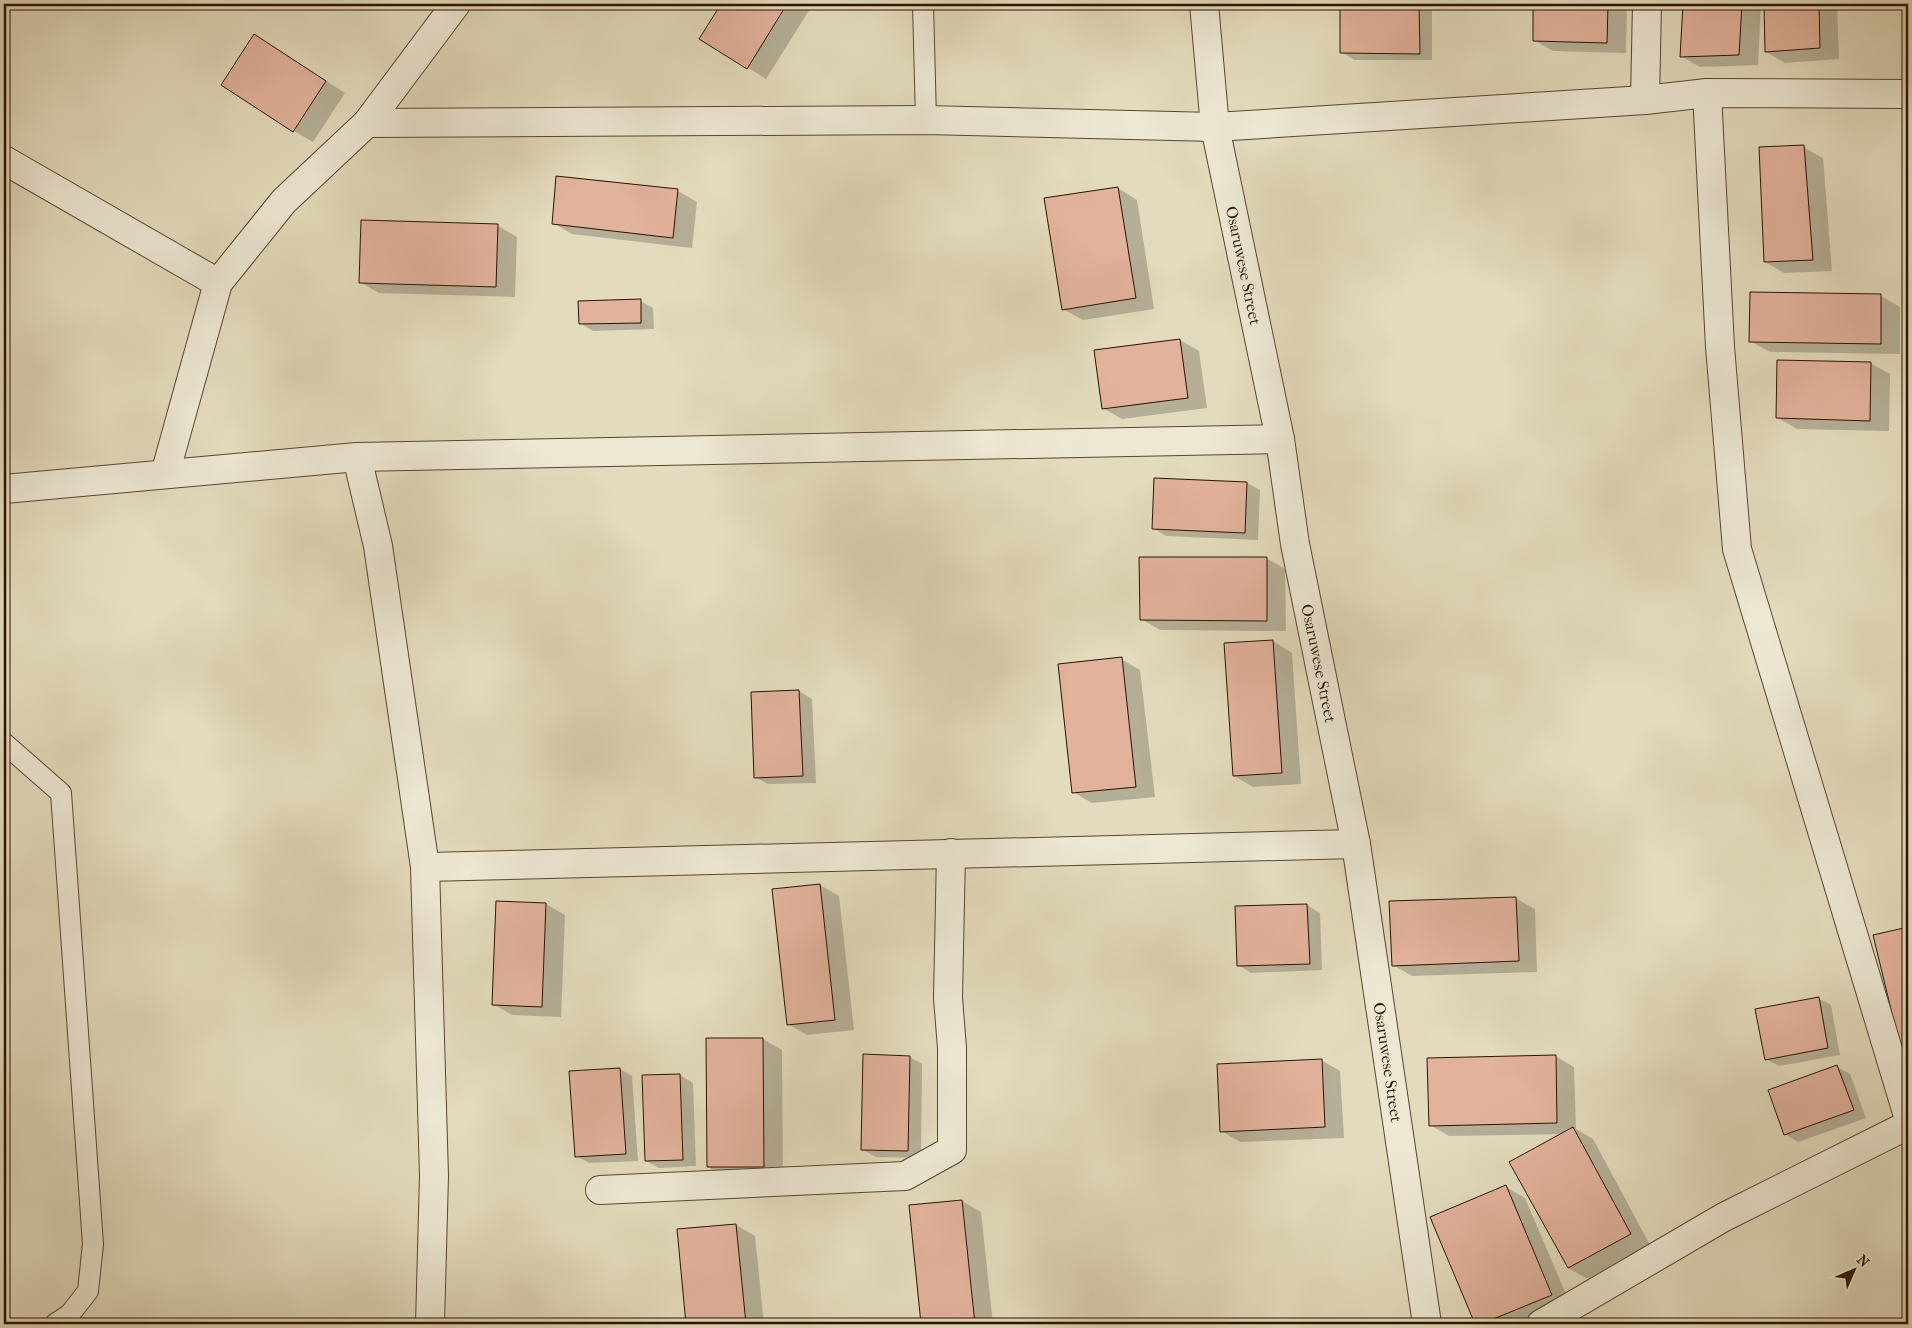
<svg xmlns="http://www.w3.org/2000/svg" width="1912" height="1328" font-family="'IM FELL French Canon',serif">
  <style>
    .shadow { fill: #0003 }
    .building { fill: #e2b29c; stroke: #2b1300 }
    .lines { fill: none; stroke-linecap: round; stroke-linejoin: round }
    .lane-casing { stroke: #59452f; stroke-width: 22 }
    .street-casing { stroke: #59452f; stroke-width: 30 }
    .lane { stroke: #ede8d4; stroke-width: 20 }
    .street { stroke: #ede8d4; stroke-width: 28 }
    .labels { text-anchor: middle; stroke-width: 5; stroke-linejoin: round; paint-order: stroke }
    .street-label { font-size: 16px; fill: #2b1300; stroke: #ede8d4 }
  </style>
  <rect width="100%" height="100%" fill="#e3dbbd"/>
  <filter id="stains"><feTurbulence type="fractalNoise" baseFrequency=".004" numOctaves="4"/><feColorMatrix values="0 0 0 0 .2 0 0 0 0 .09 0 0 0 0 .02 0 0 0 .5 -.17"/></filter>
  <radialGradient id="worn" r=".72"><stop offset=".6" stop-color="#630" stop-opacity="0"/><stop offset="1" stop-color="#630" stop-opacity=".3"/></radialGradient>
  <path class="shadow" d="M 723,4 L 813,4 L 766,79 L 701,38 Z
    M 1341,4 L 1432,4 L 1432,60 L 1354,60 L 1342,52 Z
    M 1534,4 L 1627,4 L 1626,53 L 1553,51 L 1534,40 Z
    M 1684,4 L 1761,4 L 1758,65 L 1700,67 L 1681,56 Z
    M 1766,4 L 1837,4 L 1839,59 L 1785,63 L 1766,52 Z
    M 273,47 L 345,93 L 313,142 L 294,131 Z
    M 1803,147 L 1823,158 L 1832,271 L 1784,273 L 1765,262 Z
    M 558,178 L 678,191 L 697,202 L 692,248 L 572,234 L 553,223 Z
    M 1118,188 L 1137,200 L 1154,309 L 1083,320 L 1063,309 Z
    M 498,226 L 517,237 L 515,297 L 379,293 L 360,282 Z
    M 1881,296 L 1900,307 L 1900,354 L 1770,352 L 1750,341 Z
    M 640,301 L 653,308 L 654,329 L 593,331 L 580,323 Z
    M 1180,340 L 1199,351 L 1207,408 L 1122,419 L 1103,408 Z
    M 1870,363 L 1890,374 L 1889,431 L 1797,429 L 1778,418 Z
    M 1247,483 L 1260,490 L 1258,540 L 1166,536 L 1153,528 Z
    M 1266,558 L 1285,569 L 1286,631 L 1160,630 L 1141,619 Z
    M 1273,641 L 1292,653 L 1301,784 L 1253,787 L 1234,776 Z
    M 1121,659 L 1140,670 L 1155,797 L 1092,803 L 1073,792 Z
    M 799,691 L 812,699 L 816,783 L 768,784 L 755,777 Z
    M 820,885 L 839,896 L 854,1030 L 807,1035 L 788,1024 L 774,890 Z
    M 1515,898 L 1535,909 L 1537,972 L 1412,976 L 1393,965 Z
    M 546,904 L 565,915 L 561,1017 L 512,1015 L 493,1004 Z
    M 1307,905 L 1320,913 L 1322,970 L 1251,973 L 1238,965 Z
    M 1908,928 L 1908,1060 L 1904,1058 L 1875,936 Z
    M 1818,998 L 1831,1005 L 1840,1055 L 1779,1066 L 1766,1059 Z
    M 763,1039 L 782,1050 L 783,1178 L 727,1178 L 708,1167 Z
    M 1555,1056 L 1574,1067 L 1576,1129 L 1593,1139 L 1650,1245 L 1588,1279 L 1568,1268 L 1563,1134 L 1449,1136 L 1430,1125 Z
    M 910,1057 L 922,1064 L 921,1158 L 876,1157 L 863,1150 Z
    M 1321,1060 L 1340,1071 L 1344,1138 L 1240,1142 L 1221,1131 Z
    M 1837,1067 L 1850,1074 L 1866,1118 L 1798,1142 L 1785,1134 Z
    M 620,1069 L 632,1076 L 638,1161 L 589,1163 L 577,1156 Z
    M 680,1075 L 693,1083 L 696,1166 L 659,1168 L 646,1161 Z
    M 1506,1187 L 1525,1198 L 1571,1306 L 1526,1324 L 1477,1324 L 1432,1217 Z
    M 962,1201 L 981,1212 L 993,1324 L 922,1324 L 910,1206 Z
    M 736,1225 L 755,1236 L 764,1324 L 688,1324 L 679,1230 Z"/>
  <path class="building" d="M 721,4 L 787,4 L 747,69 L 699,39 Z
    M 1340,4 L 1419,4 L 1420,54 L 1340,53 Z
    M 1533,4 L 1608,4 L 1607,43 L 1533,41 Z
    M 1683,4 L 1742,4 L 1739,55 L 1680,57 Z
    M 1764,4 L 1819,4 L 1820,48 L 1765,52 Z
    M 254,34 L 326,81 L 293,132 L 221,85 Z
    M 1804,145 L 1813,260 L 1764,262 L 1759,147 Z
    M 556,176 L 678,189 L 673,238 L 552,224 Z
    M 1118,187 L 1136,298 L 1062,310 L 1044,198 Z
    M 361,220 L 498,224 L 496,287 L 359,283 Z
    M 1750,292 L 1881,294 L 1881,344 L 1749,342 Z
    M 641,299 L 641,323 L 579,324 L 578,301 Z
    M 1180,339 L 1188,398 L 1102,409 L 1094,350 Z
    M 1777,360 L 1871,362 L 1870,421 L 1776,418 Z
    M 1154,478 L 1247,482 L 1245,533 L 1152,529 Z
    M 1139,557 L 1267,557 L 1267,621 L 1140,620 Z
    M 1273,640 L 1282,773 L 1233,776 L 1224,643 Z
    M 1122,657 L 1136,787 L 1072,793 L 1058,664 Z
    M 799,690 L 803,776 L 754,778 L 751,692 Z
    M 820,884 L 835,1020 L 787,1025 L 772,889 Z
    M 1516,897 L 1519,961 L 1392,966 L 1389,901 Z
    M 496,901 L 546,903 L 542,1007 L 492,1005 Z
    M 1307,904 L 1310,964 L 1237,966 L 1235,906 Z
    M 1908,927 L 1908,1058 L 1903,1059 L 1873,935 Z
    M 1819,997 L 1828,1048 L 1765,1060 L 1755,1009 Z
    M 706,1038 L 763,1038 L 764,1167 L 707,1167 Z
    M 863,1054 L 910,1056 L 908,1151 L 861,1150 Z
    M 1556,1055 L 1557,1123 L 1429,1126 L 1427,1058 Z
    M 1322,1059 L 1325,1127 L 1220,1132 L 1217,1064 Z
    M 1837,1065 L 1854,1110 L 1784,1135 L 1768,1090 Z
    M 620,1068 L 626,1154 L 575,1157 L 569,1071 Z
    M 680,1074 L 683,1160 L 645,1161 L 642,1075 Z
    M 1573,1127 L 1631,1234 L 1568,1268 L 1509,1162 Z
    M 1506,1185 L 1552,1295 L 1481,1324 L 1475,1324 L 1430,1217 Z
    M 962,1200 L 975,1324 L 921,1324 L 909,1205 Z
    M 736,1224 L 746,1324 L 686,1324 L 677,1229 Z"/>
  <g class="lines">
    <g class="lane-casing">
      <path id="lane" d="M 923,4 L 926,120
        M 4,743 L 61,793 L 93,1244 L 88,1291 L 70,1314 L 55,1324"/>
    </g>
    <g class="street-casing">
      <g id="street">
        <path id="s1" d="M 1204,4 L 1215,127 L 1280,439 L 1295,544 L 1356,844 L 1427,1324"/>
        <path d="M 1707,93 L 1720,347 L 1737,549 L 1908,1116"/>
        <path d="M 1645,100 L 1647,4"/>
        <path d="M 367,123 L 926,120 L 1215,127 L 1645,100 L 1707,93 L 1908,94"/>
        <path d="M 4,160 L 218,283"/>
        <path d="M 357,457 L 378,546 L 425,867 L 434,1176 L 430,1324"/>
        <path d="M 165,474 L 218,283 L 284,201 L 367,123 L 456,4"/>
        <path d="M 4,489 L 357,457 L 1280,439"/>
        <path d="M 425,867 L 1356,844"/>
        <path d="M 600,1190 L 905,1176 L 952,1150 L 952,1048 L 948,998 L 951,853"/>
        <path d="M 1541,1324 L 1724,1217 L 1908,1125"/>
      </g>
    </g>
    <use href="#lane" class="lane"/>
    <use href="#street" class="street"/>
  </g>
  <g class="labels">
    <g class="street-label">
      <text dy="6" stroke="none"><textPath href="#s1" startOffset="265">Osaruwese Street</textPath></text>
      <text dy="6" stroke="none"><textPath href="#s1" startOffset="670">Osaruwese Street</textPath></text>
      <text dy="6" stroke="none"><textPath href="#s1" startOffset="1075">Osaruwese Street</textPath></text>
    </g>
  </g>
  <rect width="1912" height="1328" fill="none" stroke="#e3dbbd" stroke-width="20"/>
  <rect x="5" y="5" width="1902" height="1318" fill="none" stroke="#2b1300" stroke-width="2.5"/>
  <rect x="10" y="10" width="1892" height="1308" fill="none" stroke="#2b1300"/>
  <g transform="translate(1854 1270) rotate(45)" stroke="#ede8d4" stroke-width="4" paint-order="stroke">
  <path d="M0-4L9 19L0 12L-9 19Z" fill="#2b1300"/>
  <text y="-8" font-size="14" font-weight="bold" text-anchor="middle" fill="#2b1300">N</text>
  </g>
  <rect width="100%" height="100%" filter="url(#stains)"/>
  <rect width="100%" height="100%" fill="url(#worn)"/>
</svg>
